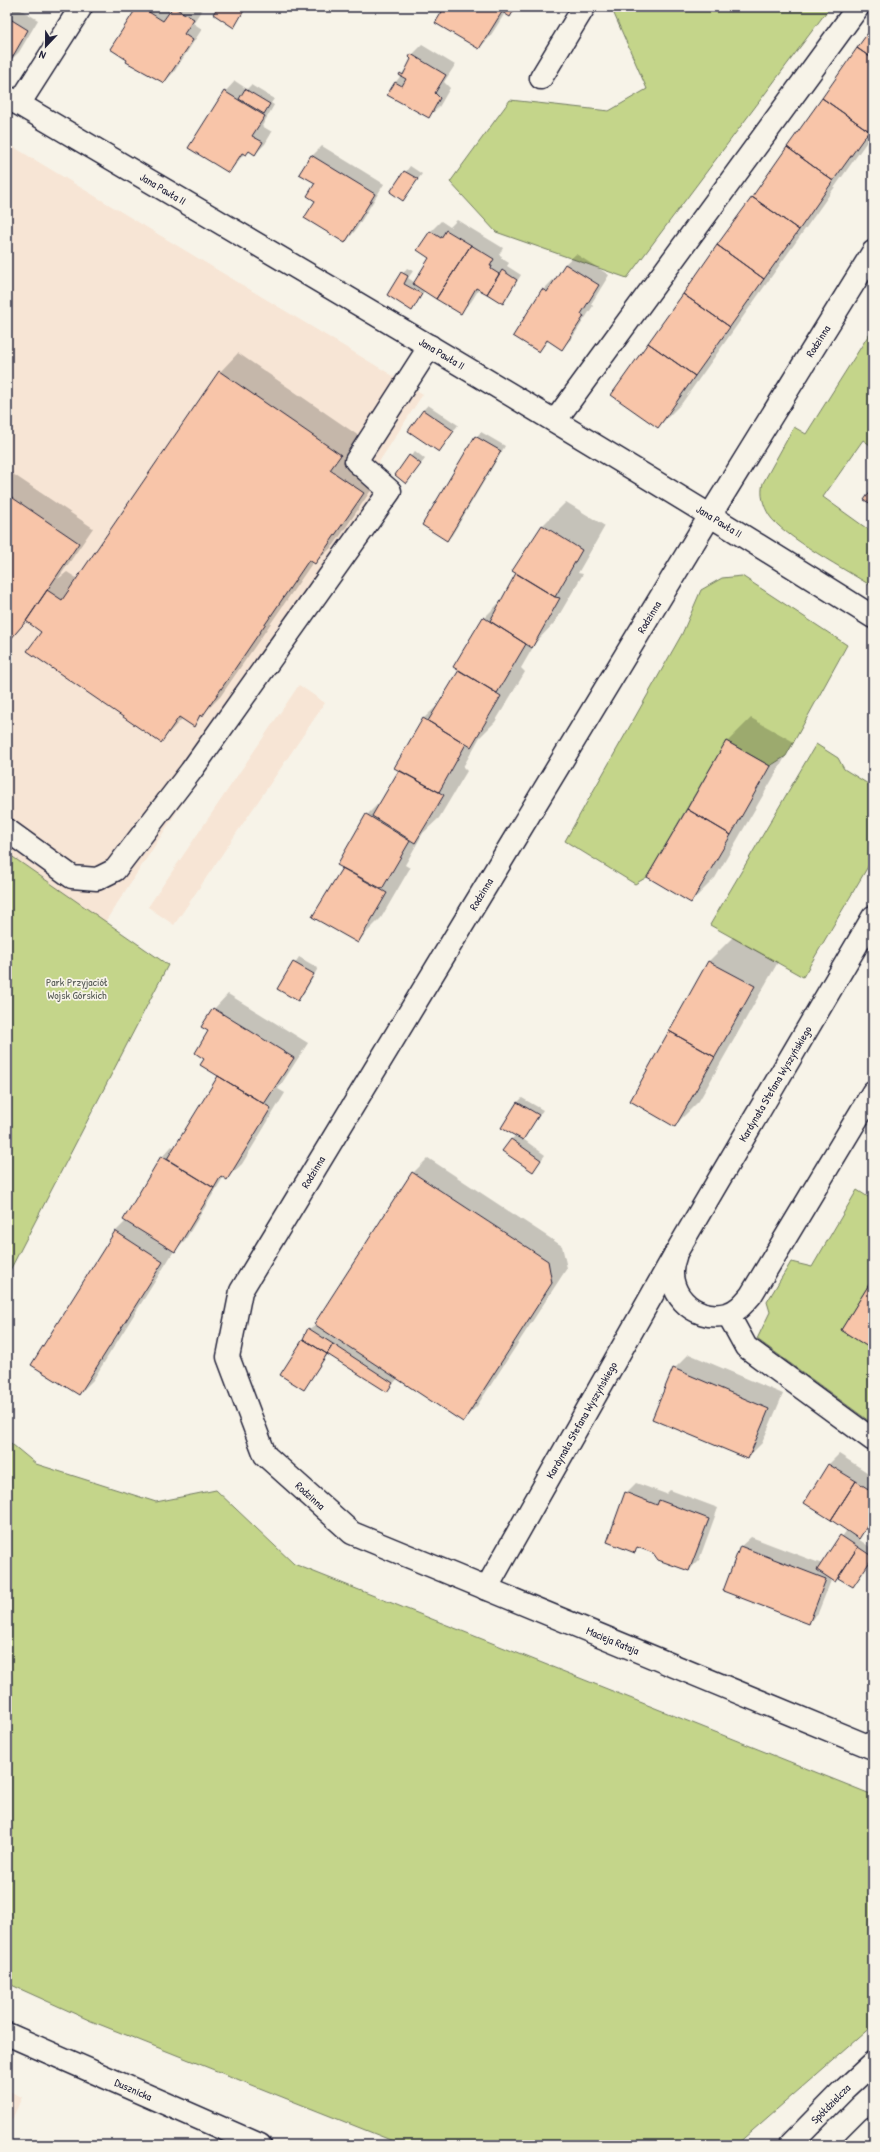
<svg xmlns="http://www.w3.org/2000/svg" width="880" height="2152" font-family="'Patrick Hand',sans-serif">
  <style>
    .built { fill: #f7e5d5 }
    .green { fill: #c4d58a; stroke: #737c62 }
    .shadow { fill: #0003 }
    .building { fill: #f8c5a9; stroke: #22223b }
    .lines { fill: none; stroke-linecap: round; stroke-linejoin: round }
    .minor-casing { stroke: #22223b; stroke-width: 25 }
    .minor { stroke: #f7f3e8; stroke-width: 22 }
    .labels { text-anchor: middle; stroke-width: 3.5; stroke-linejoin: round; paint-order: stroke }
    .street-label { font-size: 11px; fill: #22223b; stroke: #f7f3e8 }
    .park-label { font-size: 11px; fill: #535853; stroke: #f7f3e8 }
  </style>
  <rect width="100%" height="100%" fill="#f7f3e8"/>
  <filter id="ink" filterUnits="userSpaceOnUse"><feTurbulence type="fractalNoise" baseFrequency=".025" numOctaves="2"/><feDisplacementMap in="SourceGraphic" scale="8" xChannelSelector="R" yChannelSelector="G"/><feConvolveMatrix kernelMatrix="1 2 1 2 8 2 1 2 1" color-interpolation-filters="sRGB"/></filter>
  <g filter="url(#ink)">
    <path class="built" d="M 7,143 L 423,394 L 375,468 L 392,482 L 105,922 L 7,853 Z
      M 299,685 L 325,703 L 174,925 L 148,907 Z
      M 7,2090 L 22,2097 L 7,2131 Z"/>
    <path class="green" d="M 611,7 L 830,7 L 627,278 L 496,232 L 450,182 L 510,100 L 609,111 L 647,89 Z
      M 873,328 L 873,447 L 863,440 L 823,497 L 873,533 L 873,587 C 850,572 782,536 769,515 C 763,505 760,494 763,483 L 794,427 L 806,434 Z
      M 742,576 L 847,645 L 786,756 L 770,766 L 726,741 L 647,877 L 635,884 L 565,841 L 682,634 L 701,590 L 722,578 Z
      M 816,744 L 838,758 L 844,769 L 873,787 L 873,858 L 803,977 L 710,925 Z
      M 7,853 L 168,965 L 7,1276 Z
      M 857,1190 L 873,1200 L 873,1278 L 841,1330 L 873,1350 L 873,1424 L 757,1339 L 770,1312 L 767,1302 L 791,1262 L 812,1267 Z
      M 7,1440 L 36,1464 L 156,1502 L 216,1490 L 294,1564 L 873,1795 L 873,2025 L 736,2145 L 403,2145 L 91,2021 L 7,1983 Z"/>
    <path class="shadow" d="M 7,7 L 16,7 L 38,20 L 19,52 L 9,62 L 7,61 Z
      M 138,7 L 166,7 L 172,10 L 174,7 L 203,8 L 193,23 L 202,29 L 174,72 L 164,82 L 129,60 Z
      M 219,7 L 247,7 L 234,26 Z
      M 446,7 L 517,7 L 510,16 L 505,13 L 489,38 L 479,48 Z
      M 873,26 L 873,133 L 682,403 L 658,427 Z
      M 422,45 L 455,65 L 444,82 L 450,88 L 439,107 L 428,117 L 395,83 L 409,65 L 413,59 L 412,55 Z
      M 235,81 L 247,89 L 251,85 L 274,99 L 271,103 L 274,105 L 262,126 L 272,132 L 265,144 L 255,154 L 249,150 L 244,154 L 229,172 L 190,148 L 225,92 Z
      M 322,146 L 384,184 L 355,231 L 345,242 L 316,200 L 316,182 L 312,156 Z
      M 410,166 L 422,174 L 403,200 L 391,192 Z
      M 457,220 L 503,248 L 499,255 L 502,256 L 501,258 L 509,263 L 507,266 L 521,275 L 507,297 L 503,302 L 479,289 L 471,302 L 460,312 L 425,290 L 412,309 L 388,295 L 407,268 L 413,271 L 408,278 L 414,282 L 430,258 L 419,250 L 431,231 L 441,221 L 450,227 Z
      M 576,254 L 609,275 L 591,304 L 593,306 L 572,338 L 562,348 L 549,340 L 539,351 L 543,290 L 553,280 L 555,281 L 565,264 Z
      M 238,353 L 359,436 L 348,451 L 382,474 L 334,545 L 315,563 L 313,562 L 220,697 L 192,725 L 182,719 L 161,741 L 42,631 L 27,621 L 10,639 L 7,636 L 7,470 L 93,528 L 58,579 L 67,572 L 78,579 L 220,372 Z
      M 428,405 L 458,425 L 439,451 L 423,410 Z
      M 481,432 L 505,446 L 452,535 L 447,540 L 476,437 Z
      M 415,451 L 425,459 L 406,483 L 396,475 Z
      M 566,502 L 605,526 L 578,573 L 583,574 L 555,622 L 536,642 L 521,668 L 525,672 L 495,722 L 480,737 L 463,767 L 467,771 L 439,818 L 423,833 L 405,865 L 410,868 L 381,918 L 357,942 L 314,917 L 344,867 L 367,815 L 383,799 L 400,770 L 396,767 L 424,718 L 441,702 L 460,670 L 484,618 L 503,599 L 542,526 Z
      M 751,718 L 794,742 L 715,878 L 691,902 L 727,742 Z
      M 733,937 L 778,962 L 699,1101 L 675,1125 L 631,1101 L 709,961 Z
      M 299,957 L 318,968 L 303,995 L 298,1000 L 278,989 Z
      M 228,994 L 308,1043 L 278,1089 L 285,1093 L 242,1164 L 227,1178 L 224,1176 L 185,1240 L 174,1251 L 93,1380 L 79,1394 L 115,1232 L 126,1221 L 124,1220 L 162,1157 L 172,1146 L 175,1148 L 219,1075 L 205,1058 L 214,1009 Z
      M 522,1098 L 543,1110 L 523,1139 L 545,1155 L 533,1171 L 511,1140 L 516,1135 L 517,1103 Z
      M 428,1158 L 562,1246 L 567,1268 L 477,1406 L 463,1420 L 398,1378 L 387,1391 L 328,1354 L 304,1389 L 309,1329 L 315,1325 L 413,1173 Z
      M 689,1354 L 783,1394 L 762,1443 L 747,1458 L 674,1369 Z
      M 839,1454 L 873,1476 L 873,1522 L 858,1539 L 873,1549 L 873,1558 L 853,1586 L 839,1577 L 835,1581 L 832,1578 L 818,1613 L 808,1623 L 740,1547 L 751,1537 L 822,1564 L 847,1530 L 805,1502 L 829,1464 Z
      M 636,1483 L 666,1494 L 670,1490 L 718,1508 L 699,1560 L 689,1570 L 639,1547 L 634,1552 L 626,1493 Z"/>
    <path class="building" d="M 137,7 L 141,7 L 163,21 L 173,7 L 194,19 L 184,34 L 193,40 L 164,83 L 126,62 L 127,60 L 110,49 Z
      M 218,7 L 246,7 L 234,28 L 213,14 Z
      M 445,7 L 494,7 L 502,12 L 479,49 L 435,23 Z
      M 494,7 L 510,7 L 514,10 L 510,17 Z
      M 7,17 L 28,30 L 9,63 L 7,62 Z
      M 873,26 L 873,59 L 857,48 Z
      M 857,48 L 873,59 L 873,125 L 869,131 L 822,98 Z
      M 411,54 L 446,75 L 435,93 L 440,98 L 429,118 L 387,95 L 395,82 L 402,86 L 406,79 L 399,75 L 400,73 L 403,75 L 411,59 L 409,57 Z
      M 245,89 L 270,104 L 264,114 L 239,99 Z
      M 224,91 L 265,116 L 252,136 L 263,142 L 255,155 L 249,151 L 246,155 L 242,153 L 229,173 L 188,148 Z
      M 822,98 L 869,131 L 833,181 L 787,147 Z
      M 787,147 L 833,181 L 799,230 L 752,197 Z
      M 311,155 L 375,194 L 345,243 L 304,218 L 315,201 L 307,196 L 315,183 L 299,174 Z
      M 404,171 L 418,179 L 403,201 L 390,192 Z
      M 752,197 L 799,230 L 764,279 L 717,245 Z
      M 446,230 L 471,245 L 436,299 L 413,284 L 429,258 L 417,250 L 430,231 L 441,238 Z
      M 471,245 L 494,259 L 490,266 L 492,266 L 491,269 L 499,274 L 487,294 L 476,288 L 461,314 L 436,299 Z
      M 717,245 L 764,279 L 730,327 L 683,294 Z
      M 565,264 L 599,285 L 581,314 L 584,316 L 562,350 L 547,340 L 539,352 L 513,336 L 542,289 L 547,292 Z
      M 502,270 L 517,280 L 503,304 L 487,294 Z
      M 401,272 L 408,276 L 404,284 L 422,294 L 412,311 L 387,295 Z
      M 683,294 L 730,327 L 695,376 L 648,343 Z
      M 648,343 L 695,376 L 658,428 L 611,395 Z
      M 219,371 L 341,455 L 330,470 L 364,493 L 315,564 L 309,560 L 202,717 L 200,715 L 194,727 L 179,717 L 161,743 L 27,651 L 41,632 L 26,621 L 47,590 L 62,600 Z
      M 423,410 L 454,431 L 439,452 L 408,431 Z
      M 475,436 L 501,451 L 447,541 L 422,525 Z
      M 409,455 L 421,464 L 406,484 L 395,475 Z
      M 873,487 L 873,505 L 864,500 Z
      M 7,494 L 79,543 L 27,620 L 10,640 L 7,637 Z
      M 542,525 L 582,550 L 555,597 L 512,571 Z
      M 516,573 L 555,597 L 560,598 L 532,648 L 490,621 Z
      M 483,617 L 526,644 L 497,693 L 453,667 Z
      M 459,670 L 501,696 L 471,747 L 428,721 Z
      M 423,718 L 466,744 L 439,792 L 394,768 Z
      M 726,741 L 770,766 L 731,835 L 687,809 Z
      M 399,770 L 444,795 L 415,843 L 372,816 Z
      M 687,809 L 731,835 L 691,903 L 647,877 Z
      M 366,814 L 410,841 L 382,889 L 337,865 Z
      M 342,868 L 387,893 L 358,943 L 312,917 Z
      M 708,961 L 755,986 L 715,1057 L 669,1031 Z
      M 293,962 L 314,974 L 298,1001 L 277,989 Z
      M 213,1008 L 294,1058 L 264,1104 L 200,1065 L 204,1059 L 195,1053 L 208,1031 L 201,1027 Z
      M 669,1031 L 715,1057 L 675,1127 L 630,1101 Z
      M 218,1076 L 271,1108 L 227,1180 L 221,1176 L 214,1188 L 167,1159 Z
      M 517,1102 L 539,1115 L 523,1140 L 501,1128 Z
      M 511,1139 L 541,1160 L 533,1172 L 502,1151 Z
      M 161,1156 L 214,1188 L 175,1252 L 123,1220 Z
      M 412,1172 L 548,1261 L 552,1283 L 463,1422 L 314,1324 Z
      M 115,1231 L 163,1262 L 79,1395 L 31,1365 Z
      M 873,1278 L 873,1350 L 841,1330 Z
      M 308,1328 L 333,1344 L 327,1354 L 303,1339 Z
      M 303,1339 L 327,1354 L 304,1390 L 280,1375 Z
      M 333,1344 L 393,1383 L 387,1392 L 327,1354 Z
      M 673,1368 L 769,1409 L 748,1459 L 652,1419 Z
      M 828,1464 L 856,1481 L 831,1520 L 804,1503 Z
      M 856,1481 L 873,1492 L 873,1517 L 859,1539 L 831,1520 Z
      M 625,1492 L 657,1505 L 659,1500 L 709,1519 L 689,1571 L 658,1560 L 653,1553 L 637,1547 L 635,1553 L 607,1542 Z
      M 840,1535 L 858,1547 L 835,1582 L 817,1570 Z
      M 740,1546 L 826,1579 L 809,1624 L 723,1591 Z
      M 858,1547 L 873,1557 L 853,1587 L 838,1578 Z"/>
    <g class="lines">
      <g class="minor-casing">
        <g id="minor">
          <path d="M 541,78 L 584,7"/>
          <path id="s1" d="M 7,97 C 297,268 588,437 873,617"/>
          <path d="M 19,104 L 81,7"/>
          <path id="s2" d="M 873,252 L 711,514 L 241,1291 L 228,1357 L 265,1455 L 352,1533 L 873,1748"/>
          <path d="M 555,421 L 858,7"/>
          <path d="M 7,830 L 72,877 L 97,879 L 115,870 L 191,771 L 390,491 L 356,461 L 430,346"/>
          <path d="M 675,1257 C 662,1290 693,1323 727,1314 C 738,1311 744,1303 751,1295 L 873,1092"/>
          <path d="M 728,1314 L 746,1347 L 873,1440"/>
          <path id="s3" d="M 486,1589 L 677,1251 L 873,917"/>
          <path id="s4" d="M 7,2034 L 260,2145"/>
          <path id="s5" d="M 790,2145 L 845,2089 L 873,2063"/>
          <path d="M 855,2145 L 873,2127"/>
        </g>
      </g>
      <use href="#minor" class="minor"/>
    </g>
  </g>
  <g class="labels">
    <g class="street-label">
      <text dy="4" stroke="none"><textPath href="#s1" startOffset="181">Jana Pawła II</textPath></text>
      <text transform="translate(818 341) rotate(-58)" y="4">Rodzinna</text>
      <text dy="4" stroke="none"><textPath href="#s1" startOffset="505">Jana Pawła II</textPath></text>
      <text dy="4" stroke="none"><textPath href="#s1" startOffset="829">Jana Pawła II</textPath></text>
      <text transform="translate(649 617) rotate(-59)" y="4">Rodzinna</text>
      <text transform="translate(481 894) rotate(-59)" y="4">Rodzinna</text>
      <text dy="4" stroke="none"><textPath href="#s3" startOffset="582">Kardynała Stefana Wyszyńskiego</textPath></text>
      <text transform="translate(313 1172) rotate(-59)" y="4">Rodzinna</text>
      <text dy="4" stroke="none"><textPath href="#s3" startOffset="194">Kardynała Stefana Wyszyńskiego</textPath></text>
      <text dy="4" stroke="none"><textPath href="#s2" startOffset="1449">Rodzinna</textPath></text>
      <text dy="4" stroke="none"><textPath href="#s2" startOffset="1787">Macieja Rataja</textPath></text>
      <text dy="4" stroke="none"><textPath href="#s4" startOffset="138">Dusznicka</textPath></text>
      <text dy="4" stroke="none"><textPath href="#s5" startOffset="58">Spółdzielcza</textPath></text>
    </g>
    <g class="park-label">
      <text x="77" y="986">Park Przyjaciół<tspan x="77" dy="13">Wojsk Górskich</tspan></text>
    </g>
  </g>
  <rect width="880" height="2152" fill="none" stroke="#f7f3e8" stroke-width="24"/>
  <rect x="12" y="12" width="856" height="2128" fill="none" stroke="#22223b" stroke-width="1.5" filter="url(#ink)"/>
  <g transform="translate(46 46) rotate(202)" stroke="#f7f3e8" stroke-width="3" paint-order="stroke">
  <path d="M0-3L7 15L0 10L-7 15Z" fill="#22223b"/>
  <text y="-6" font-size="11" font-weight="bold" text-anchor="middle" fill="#22223b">N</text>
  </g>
</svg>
